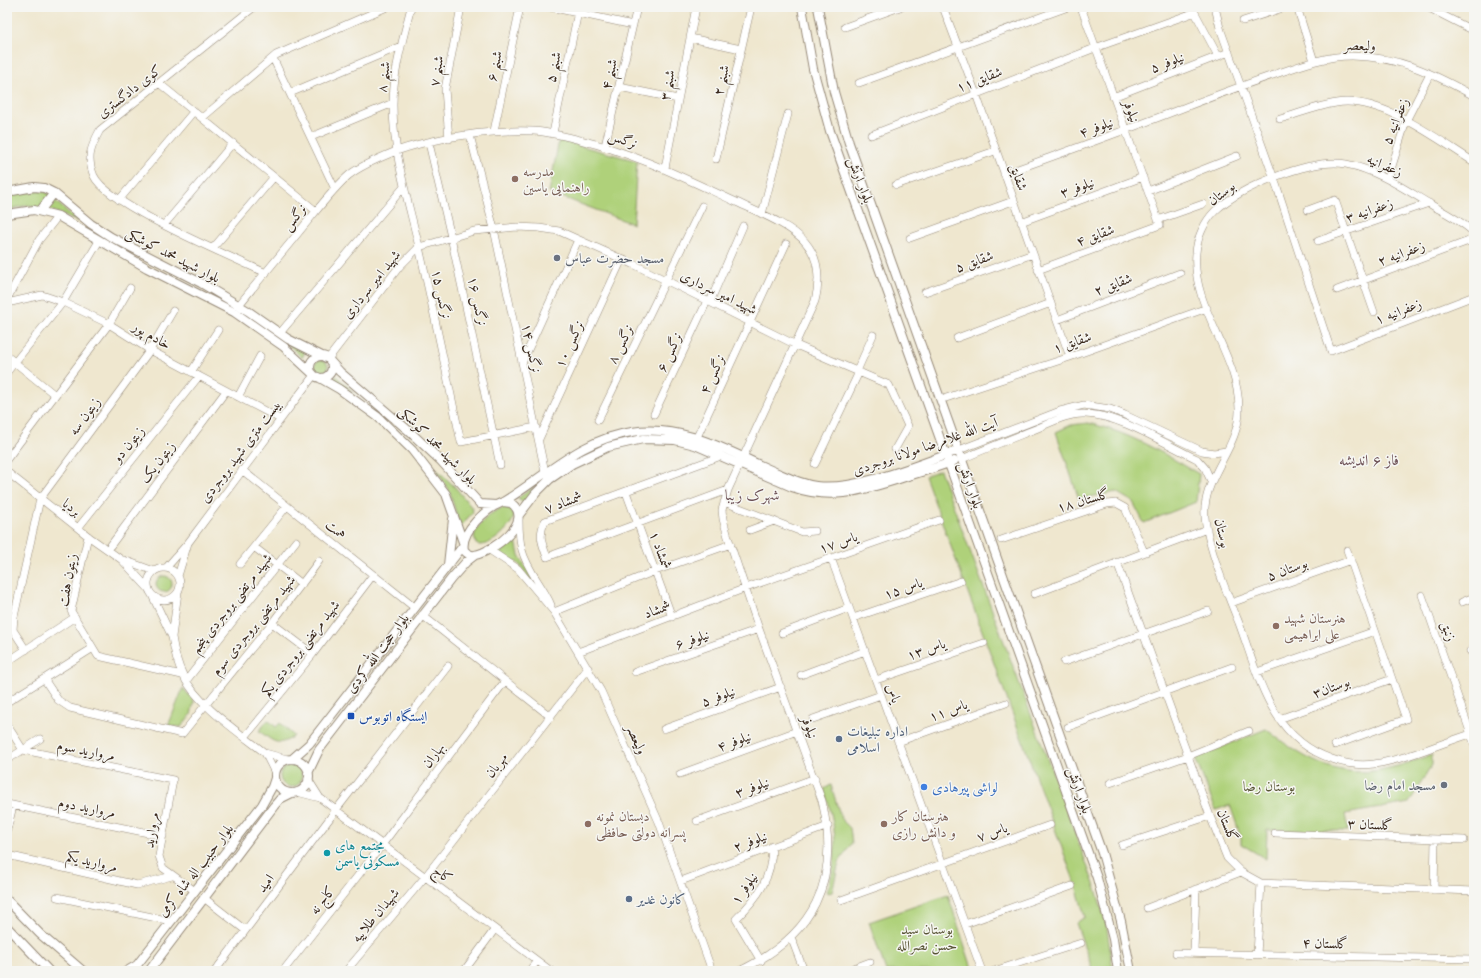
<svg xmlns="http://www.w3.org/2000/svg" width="1481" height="978" font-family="'Libre Caslon Text',Amiri,serif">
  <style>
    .green { fill: #afd17a; stroke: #757e4c }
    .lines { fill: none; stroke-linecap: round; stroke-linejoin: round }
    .minor-casing { stroke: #958876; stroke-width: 8 }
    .major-casing { stroke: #958876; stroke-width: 10 }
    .minor { stroke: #fff; stroke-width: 7 }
    .major { stroke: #fff; stroke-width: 8 }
    .education-dot { fill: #8d6e63; stroke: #f6f6f2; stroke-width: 1.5 }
    .worship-dot { fill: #6b7280; stroke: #f6f6f2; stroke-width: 1.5 }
    .transit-dot { fill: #1a4fb4; stroke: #f6f6f2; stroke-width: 1.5 }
    .service-dot { fill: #5c6f8a; stroke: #f6f6f2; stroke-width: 1.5 }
    .shop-dot { fill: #3f7fe0; stroke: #f6f6f2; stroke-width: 1.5 }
    .culture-dot { fill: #0f9aa8; stroke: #f6f6f2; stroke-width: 1.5 }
    .labels { text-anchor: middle; stroke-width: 3; stroke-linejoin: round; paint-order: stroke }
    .street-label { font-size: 14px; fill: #3b2a1e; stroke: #f6f6f2 }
    .education-label { font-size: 14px; fill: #785e54; stroke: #f6f6f2; text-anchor: start }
    .worship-label { font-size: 14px; fill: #5b616d; stroke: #f6f6f2; text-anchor: start }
    .transit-label { font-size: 14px; fill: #164399; stroke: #f6f6f2; text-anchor: start }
    .service-label { font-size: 14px; fill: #4e5e75; stroke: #f6f6f2; text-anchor: start }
    .park-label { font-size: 14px; fill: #585435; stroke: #f6f6f2 }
    .shop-label { font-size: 14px; fill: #366cbe; stroke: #f6f6f2; text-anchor: start }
    .culture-label { font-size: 14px; fill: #0d838f; stroke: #f6f6f2; text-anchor: start }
    .neighbourhood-label { font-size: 15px; fill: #6d5156; stroke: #f6f6f2 }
  </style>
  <rect width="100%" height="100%" fill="#f6f6f2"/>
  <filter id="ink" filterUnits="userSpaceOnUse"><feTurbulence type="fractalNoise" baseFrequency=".025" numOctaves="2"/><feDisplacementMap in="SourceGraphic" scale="8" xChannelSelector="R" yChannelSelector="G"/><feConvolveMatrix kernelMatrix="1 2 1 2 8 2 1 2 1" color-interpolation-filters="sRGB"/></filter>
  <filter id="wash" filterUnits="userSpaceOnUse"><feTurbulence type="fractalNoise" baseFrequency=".012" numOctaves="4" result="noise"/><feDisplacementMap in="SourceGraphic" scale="16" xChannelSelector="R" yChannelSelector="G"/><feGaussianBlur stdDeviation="0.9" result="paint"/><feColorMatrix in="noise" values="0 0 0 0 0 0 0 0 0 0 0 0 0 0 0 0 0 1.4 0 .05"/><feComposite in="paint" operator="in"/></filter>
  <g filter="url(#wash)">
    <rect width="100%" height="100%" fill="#efe7cf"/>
    <path class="green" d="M 559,140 L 637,161 L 633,224 L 549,192 Z
      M 21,191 L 42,191 L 50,194 L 40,208 L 28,205 L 7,210 L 7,195 Z
      M 54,200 L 79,222 L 48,209 Z
      M 285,341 L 305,352 L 302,358 Z
      M314 367a7 7 0 1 1 14 0a7 7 0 1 1-14 0Z
      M 336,376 L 354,393 L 333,381 Z
      M 1088,423 C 1131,433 1161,452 1199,474 L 1196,502 L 1144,523 L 1133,502 L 1116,492 L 1079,499 L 1056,432 L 1071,425 Z
      M 436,469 L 455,487 L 472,508 L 473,512 L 460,527 L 450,493 Z
      M 940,470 L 1097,892 L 1107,928 L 1113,971 L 1093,971 L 1076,923 L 1085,917 L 1076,886 L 925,476 Z
      M 534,487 L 524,504 L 518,498 Z
      M 505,507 L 512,510 L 514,516 C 512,527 488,550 476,544 L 474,536 C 479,522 491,511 505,507 Z
      M 516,541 L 519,555 L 537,588 L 518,563 L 499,553 Z
      M156 584a8 8 0 1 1 16 0a8 8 0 1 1-16 0Z
      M 183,688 L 194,701 L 191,715 L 181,727 L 168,726 Z
      M 268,720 L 276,727 L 280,723 L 294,736 C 278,748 273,741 259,731 Z
      M 1266,729 C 1302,758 1337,780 1385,769 C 1401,766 1416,760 1432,755 L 1432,765 L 1409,803 L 1345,814 L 1348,831 L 1267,830 L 1266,859 L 1241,844 L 1241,837 L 1230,805 L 1216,810 L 1195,758 Z
      M280 776a11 11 0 1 1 22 0a11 11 0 1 1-22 0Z
      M 831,785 L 841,819 L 850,828 L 852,843 L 839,862 L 832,892 L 827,893 C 839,851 837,829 824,789 Z
      M 948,895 L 973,971 L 886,971 L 869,922 Z"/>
  </g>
  <g filter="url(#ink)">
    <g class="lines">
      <g class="minor-casing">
        <path id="minor" d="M 254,7 L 100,130 C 91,147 86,157 94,176 C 107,205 232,257 266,273
          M 411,7 C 403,39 393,72 393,105 C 393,154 408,200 419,247 C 434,312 447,377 461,442 L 536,427
          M 550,7 L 633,25
          M 943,7 L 976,94 L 1070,357
          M 1192,7 L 1218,56
          M 1215,7 L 1220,28 L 1277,187 L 1331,351 L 1474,296
          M 1297,7 L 1314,61
          M 1427,7 L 1474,31
          M 1243,21 L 1286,7
          M 845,27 L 900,7
          M 690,38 L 741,49
          M 273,58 L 335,189
          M 859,83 L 1068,7
          M 160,84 L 316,211
          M 619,87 L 678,99
          M 290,93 L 401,46
          M 1113,97 L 1229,52
          M 202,118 L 276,55 L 387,7
          M 1280,119 C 1298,114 1317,106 1336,103 C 1381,95 1437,139 1474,162
          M 494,131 L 520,7
          M 553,133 L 579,7
          M 470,135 L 494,229 L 545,472
          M 871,135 L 1095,48 L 1193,13
          M 311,137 L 393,103
          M 449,139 L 445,89 L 461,7
          M 429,143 L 451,237 L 500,465
          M 605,146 L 637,7
          M 716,159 L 751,7
          M 665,168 L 696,7
          M 1004,174 C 1065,152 1127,130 1188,106 C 1217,95 1246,84 1276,74 C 1301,65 1325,56 1352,56 C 1401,57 1432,73 1474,96
          M 1388,179 L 1406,121 L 1430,74
          M 896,185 L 995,151
          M 1148,191 L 1237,156
          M 119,200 L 194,111
          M 1308,210 L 1335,200 L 1374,312
          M 762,214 L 788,114
          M 1158,220 L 1203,204
          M 1021,222 L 1143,177
          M 164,225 L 233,143
          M 1474,233 C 1462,221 1445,213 1430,204 C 1403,188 1377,170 1346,164 C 1312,158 1239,187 1215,211 C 1204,222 1197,238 1196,253 C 1191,308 1239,354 1239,409 C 1240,444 1208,472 1205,507 C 1202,534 1228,596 1239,623 C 1259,677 1271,739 1332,759 C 1346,764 1360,766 1374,764 C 1408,759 1441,743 1474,733
          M 910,238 L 1013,201
          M 1318,241 L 1429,203
          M 213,248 L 274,177
          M 1038,270 L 1160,225 L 1081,7
          M 1337,290 L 1474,239
          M 925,292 L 1033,254
          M 7,299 L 39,240 L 58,216
          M 710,302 L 743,226
          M 7,303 L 42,295 L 63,302 L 109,324 L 150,350 L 280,419
          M 239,305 C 260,279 282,253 303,227 C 318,209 332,190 349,175 C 362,165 379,158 394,152 C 431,138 494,129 533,131 C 549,132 564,136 580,140 C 634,153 684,178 734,201 C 755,211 792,225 806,243 C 820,260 820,281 815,301 L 728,490 L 722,510 L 723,519 L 728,537 L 759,629 L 822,801 C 841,881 814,936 739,971
          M 1057,320 L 1180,273
          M 280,333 L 403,188
          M 957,338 L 1051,303
          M 7,356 L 55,395
          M 328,359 L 399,267 L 419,247 L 474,231 L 517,227 L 539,228 L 559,231 L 633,264 L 796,345 L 889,385 L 908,426 L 895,449
          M 522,363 L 578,240
          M 857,371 L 873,335
          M 7,372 L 63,302 L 99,241
          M 191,372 L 218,330
          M 238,397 L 260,356
          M 946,398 L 1070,357 L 1207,308
          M 654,414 L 707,301
          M 598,420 L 702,206
          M 697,437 L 786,244
          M 539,439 L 622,259
          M 959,450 L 1060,411 L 1084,405 L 1110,409 L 1125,415 L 1202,451 L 1214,453 L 1226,451
          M 721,456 L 545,521 C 538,535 542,544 547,557 L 728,490
          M 7,459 L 109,324 L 130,288
          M 962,459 C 987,448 1013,438 1038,428 C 1052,422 1069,413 1085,414 C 1118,414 1167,445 1197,459 L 1205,468 L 1211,481
          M 815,464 L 859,372
          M 242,470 L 415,608
          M 7,472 L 88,536 L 122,560 L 148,588
          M 626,492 L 672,617
          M 724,502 L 802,532 L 815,531
          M 519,519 C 519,530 519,540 522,550 C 527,570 543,586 551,605
          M 78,528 L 199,376
          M 750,530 L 774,521
          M 88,536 L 71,611 L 98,656 L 182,675
          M 1001,540 L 1107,504 L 1116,503 L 1125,508 L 1144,552
          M 188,543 L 314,375
          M 254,547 L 302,584
          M 108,549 L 226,391
          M 488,549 L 518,569 L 554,612 L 601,691 L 659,822 L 712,971
          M 831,558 L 982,971
          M 124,560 L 154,571
          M 1117,562 L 1210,816 L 1227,858 L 1241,872 L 1261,883 L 1474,891
          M 240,564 L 287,506
          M148 584a16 16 0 1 1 32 0a16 16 0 1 1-32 0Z
          M 166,568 L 188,543 L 178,576
          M 1034,594 L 1207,529
          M 152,595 L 172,637 L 178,592
          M 1422,595 L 1474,743
          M 1462,602 L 1474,597
          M 1231,603 L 1351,560
          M 554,612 L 655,571 L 731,544
          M 422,615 L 551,717
          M 853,618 L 961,581
          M 272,623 L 313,654
          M 782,633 L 849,608
          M 172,637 C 174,650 177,663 183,675 C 197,705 240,733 265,753
          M 26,650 L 13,630 L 14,617 L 40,499 L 150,350 L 173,311
          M 1470,651 L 1474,649
          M 578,652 L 746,588 L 939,520
          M 7,662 L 75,617
          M 1064,662 L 1208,611
          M 635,672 L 759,629
          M 1257,672 L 1375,631
          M 801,675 L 865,651
          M 44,679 L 58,700 L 70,708 L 182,734 L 272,623 L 319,561
          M 876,680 L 984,643
          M 186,681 L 296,541
          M 7,702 L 93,648
          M 813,719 L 881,695
          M 1279,719 L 1392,679
          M 7,725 L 23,750 L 173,780 L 159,856 L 163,868 L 195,891
          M 1068,727 L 1232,667
          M 664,729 L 781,687
          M 245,737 L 313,654 L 373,575
          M 898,742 L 1006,703
          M 1335,745 L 1406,719 L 1347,550
          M 7,760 L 40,739
          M 275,773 L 265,753 L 287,759
          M 680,774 L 797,731
          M 1110,783 L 1188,756 L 1249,731
          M 297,792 L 320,798 L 308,779
          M 320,798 L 551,971
          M 7,804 L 163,836
          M 697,821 L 815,778
          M 7,830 L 13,806
          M 1275,833 L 1464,840
          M 1122,845 L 1210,816
          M 7,855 L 137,885 L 172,876
          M 681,881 L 828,826
          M 1434,890 L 1435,839
          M 57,897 L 171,921
          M 204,898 L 245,930
          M 841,900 L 1050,825
          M 1147,908 L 1241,872
          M 965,924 L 1072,886
          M 791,937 L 804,971
          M 1176,953 L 1474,959
          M 1194,953 L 1196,889
          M 1257,955 L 1261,883
          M 761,961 L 736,919 C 758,897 772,879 772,846
          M 215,971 L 336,810 L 448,666
          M 283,971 L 382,845 L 505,681
          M 346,971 L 425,877 L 588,668
          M 464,971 L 495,929
          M 529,971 L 537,961
          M 846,971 L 870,962
          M 994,971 L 1081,943"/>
      </g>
      <g class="major-casing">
        <path id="major" d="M 802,7 L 813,69 L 830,131 L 1097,878 L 1113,939 L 1118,971
          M 818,7 L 834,92 L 849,143 L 1102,853 L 1121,921 L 1131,971
          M 7,192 L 34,187 L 44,188 L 54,193 L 91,224 L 111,237 L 201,283 L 248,311 L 288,339 L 326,358
          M 40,211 L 54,193
          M 7,214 L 34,210 L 58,216 L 147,268 L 234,312 L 284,347 L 313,374
          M310 367a11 11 0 1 1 22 0a11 11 0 1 1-22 0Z
          M 330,361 L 340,372 L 409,431 L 440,460 L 480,504 L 496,505
          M 318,377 L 339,389 L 378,417 L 412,450 L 446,494 L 463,542
          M 503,502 C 546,476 581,439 632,432 C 683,424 728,451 773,471 C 787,477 800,484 816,486 C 856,491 920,464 959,450
          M 503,502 L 511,503 C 536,521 492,552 475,555 C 470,556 467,554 464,550 C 460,531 487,508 503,502 Z
          M 519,515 L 536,493 L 550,479 L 572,464 L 608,447 L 643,439 L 675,440 L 695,445 L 792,487 C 832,501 860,491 899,479 C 917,473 936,468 954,461
          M 448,565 L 453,519
          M 292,759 L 309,744 L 463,546
          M275 776a17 17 0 1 1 34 0a17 17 0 1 1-34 0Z
          M 308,773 L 319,750 L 451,579 L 466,562 L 475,555
          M 7,900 L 40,934 L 83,971
          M 7,927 L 49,971
          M 127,971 L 137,965 L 262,805 L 272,787 L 275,778
          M 149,971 L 274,806 L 280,799 L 292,793"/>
      </g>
      <use href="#minor" class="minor"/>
      <use href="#major" class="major"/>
    </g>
  </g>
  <g class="education-dot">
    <circle cx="515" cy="179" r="4"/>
    <circle cx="1276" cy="626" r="4"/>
    <circle cx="588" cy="824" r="4"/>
    <circle cx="884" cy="824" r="4"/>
  </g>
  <g class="worship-dot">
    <circle cx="557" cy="258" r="4"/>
    <circle cx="1444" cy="785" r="4"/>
  </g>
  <rect class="transit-dot" x="347" y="712" width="8" height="8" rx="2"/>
  <g class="service-dot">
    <circle cx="839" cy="739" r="4"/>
    <circle cx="629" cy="899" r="4"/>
  </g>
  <circle class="shop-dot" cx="924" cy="787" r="4"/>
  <circle class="culture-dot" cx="327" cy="853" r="4"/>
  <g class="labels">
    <g class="street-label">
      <text transform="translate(1360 45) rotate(2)" y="5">ولیعصر</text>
      <text transform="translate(1167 62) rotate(-21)" y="5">نیلوفر ۵</text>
      <text transform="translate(494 66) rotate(-78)" y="5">شبنم ۶</text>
      <text transform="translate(553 67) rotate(-78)" y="5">شبنم ۵</text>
      <text transform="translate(436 71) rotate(-81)" y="5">شبنم ۷</text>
      <text transform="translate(609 74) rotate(-77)" y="5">شبنم ۴</text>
      <text transform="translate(383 77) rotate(-83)" y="5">شبنم ۸</text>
      <text transform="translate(979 79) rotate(-21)" y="5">شقایق ۱۱</text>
      <text transform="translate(721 80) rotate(-77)" y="5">شبنم ۲</text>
      <text transform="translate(667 85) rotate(-79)" y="5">شبنم ۳</text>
      <text transform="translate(129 91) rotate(-38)" y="5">کوی دادگستری</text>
      <text transform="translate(1132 111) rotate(70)" y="5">نیلوفر</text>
      <text transform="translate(1395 121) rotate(-68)" y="5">زعفرانیه ۵</text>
      <text transform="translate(1096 127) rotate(-20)" y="5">نیلوفر ۴</text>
      <text transform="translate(623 139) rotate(19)" y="5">نرگس</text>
      <text transform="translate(1385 165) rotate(24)" y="5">زعفرانیه</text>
      <text transform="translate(1019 177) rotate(70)" y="5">شقایق</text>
      <text transform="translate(861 180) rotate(70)" y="5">بلوار ارتش</text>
      <text transform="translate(1077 187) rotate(-20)" y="5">نیلوفر ۳</text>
      <text transform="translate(1221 193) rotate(-37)" y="5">بوستان</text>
      <text transform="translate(1369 210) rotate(-19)" y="5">زعفرانیه ۳</text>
      <text transform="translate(294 217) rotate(-51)" y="5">نرگس</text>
      <text transform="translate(1095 235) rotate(-20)" y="5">شقایق ۴</text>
      <text transform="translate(1401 253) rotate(-20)" y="5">زعفرانیه ۲</text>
      <text transform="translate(173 255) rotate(27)" y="5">بلوار شهید محمد کوشکی</text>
      <text transform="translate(974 261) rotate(-20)" y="5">شقایق ۵</text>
      <text transform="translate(371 284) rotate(-51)" y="5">شهید امیر سرداری</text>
      <text transform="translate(1113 284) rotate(-21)" y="5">شقایق ۲</text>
      <text transform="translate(719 292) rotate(26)" y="5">شهید امیر سرداری</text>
      <text transform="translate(442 294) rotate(78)" y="5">نرگس ۱۵</text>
      <text transform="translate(478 301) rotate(78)" y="5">نرگس ۱۶</text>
      <text transform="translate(1398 311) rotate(-21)" y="5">زعفرانیه ۱</text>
      <text transform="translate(152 335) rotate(30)" y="5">خادم پور</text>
      <text transform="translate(1072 342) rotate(-19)" y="5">شقایق ۱</text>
      <text transform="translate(569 344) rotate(-65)" y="5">نرگس ۱۰</text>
      <text transform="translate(620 344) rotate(-64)" y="5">نرگس ۸</text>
      <text transform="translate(532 348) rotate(78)" y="5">نرگس ۱۴</text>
      <text transform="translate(669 352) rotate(-65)" y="5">نرگس ۶</text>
      <text transform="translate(712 374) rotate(-65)" y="5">نرگس ۴</text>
      <text transform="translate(84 416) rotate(-54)" y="5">زیتون سه</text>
      <text transform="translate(128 444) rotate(-51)" y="5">زیتون دو</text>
      <text transform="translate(438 445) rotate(45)" y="5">بلوار شهید محمد کوشکی</text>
      <text transform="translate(925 446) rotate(-19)" y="5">آیت الله غلامرضا مولانا بروجردی</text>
      <text transform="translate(240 451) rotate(-53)" y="5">بیست متری شهید بروجردی</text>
      <text transform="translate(157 462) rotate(-53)" y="5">زیتون یک</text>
      <text transform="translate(971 485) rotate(71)" y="5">بلوار ارتش</text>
      <text transform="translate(1083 500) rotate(-16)" y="5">گلستان ۱۸</text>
      <text transform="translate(563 502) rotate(-21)" y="5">شمشاد ۷</text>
      <text transform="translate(72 507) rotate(38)" y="5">بردیا</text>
      <text transform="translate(336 529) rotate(39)" y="5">همت</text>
      <text transform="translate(1223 533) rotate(77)" y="5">بوستان</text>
      <text transform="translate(838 542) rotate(-19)" y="5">یاس ۱۷</text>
      <text transform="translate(661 550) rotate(70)" y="5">شمشاد ۱</text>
      <text transform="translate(1287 569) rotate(-20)" y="5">بوستان ۵</text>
      <text transform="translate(67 580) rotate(-80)" y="5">زیتون هفت</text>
      <text transform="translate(903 588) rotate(-19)" y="5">یاس ۱۵</text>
      <text transform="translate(231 603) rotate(-52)" y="5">شهید مرتضی بروجردی پنجم</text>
      <text transform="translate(657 609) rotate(-21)" y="5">شمشاد</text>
      <text transform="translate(253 625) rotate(-51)" y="5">شهید مرتضی بروجردی سوم</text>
      <text transform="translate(1449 631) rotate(70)" y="5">زنبق</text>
      <text transform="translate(692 639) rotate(-19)" y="5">نیلوفر ۶</text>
      <text transform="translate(300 648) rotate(-52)" y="5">شهید مرتضی بروجردی یکم</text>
      <text transform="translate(926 649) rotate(-19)" y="5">یاس ۱۳</text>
      <text transform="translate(377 653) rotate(-53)" y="5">بلوار حجت الله کردی</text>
      <text transform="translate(1331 687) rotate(-20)" y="5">بوستان۳</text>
      <text transform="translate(894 693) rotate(70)" y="5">یاس</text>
      <text transform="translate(718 696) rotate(-20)" y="5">نیلوفر ۵</text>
      <text transform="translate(948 710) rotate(-20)" y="5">یاس ۱۱</text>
      <text transform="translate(810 727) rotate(70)" y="5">نیلوفر</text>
      <text transform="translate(637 739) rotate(66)" y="5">ولیعصر</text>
      <text transform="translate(734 741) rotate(-20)" y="5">نیلوفر ۴</text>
      <text transform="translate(86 750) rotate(11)" y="5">مروارید سوم</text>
      <text transform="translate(433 755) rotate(-53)" y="5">بهاران</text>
      <text transform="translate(496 765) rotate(-52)" y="5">مهربان</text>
      <text transform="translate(752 787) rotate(-20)" y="5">نیلوفر ۳</text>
      <text transform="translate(1080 790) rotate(71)" y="5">بلوار ارتش</text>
      <text transform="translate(87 807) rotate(11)" y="5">مروارید دوم</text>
      <text transform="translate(1370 824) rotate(2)" y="5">گلستان ۳</text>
      <text transform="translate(1228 825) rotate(68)" y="5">گلستان</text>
      <text transform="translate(151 830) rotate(-81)" y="5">مروارید</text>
      <text transform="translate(992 832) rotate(-20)" y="5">یاس ۷</text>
      <text transform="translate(750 841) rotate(-21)" y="5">نیلوفر ۲</text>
      <text transform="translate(92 861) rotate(13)" y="5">مروارید یکم</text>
      <text transform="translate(195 870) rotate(-52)" y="5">بلوار حبیب اله شاه کرمی</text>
      <text transform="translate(443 874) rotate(37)" y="5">کاج</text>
      <text transform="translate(265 883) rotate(-53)" y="5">امید</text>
      <text transform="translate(744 888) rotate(-55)" y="5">نیلوفر ۱</text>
      <text transform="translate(322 900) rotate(-52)" y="5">کاج نه</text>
      <text transform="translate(375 915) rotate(-50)" y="5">شهیدان طلاییه</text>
      <text transform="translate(1325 943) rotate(1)" y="5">گلستان ۴</text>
    </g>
    <g class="education-label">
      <text x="523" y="176">مدرسه<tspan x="523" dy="16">راهنمایی یاسین</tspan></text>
      <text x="1284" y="623">هنرستان شهید<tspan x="1284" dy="16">علی ابراهیمی</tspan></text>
      <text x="596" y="821">دبستان نمونه<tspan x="596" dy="16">پسرانه دولتی حافظی</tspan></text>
      <text x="892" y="821">هنرستان کار<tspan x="892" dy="16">و دانش رازی</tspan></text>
    </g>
    <g class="worship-label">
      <text x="565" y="263">مسجد حضرت عباس</text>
      <text x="1436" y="790" text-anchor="end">مسجد امام رضا</text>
    </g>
    <g class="transit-label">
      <text x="359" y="721">ایستگاه اتوبوس</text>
    </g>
    <g class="service-label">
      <text x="847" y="736">اداره تبلیغات<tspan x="847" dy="16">اسلامی</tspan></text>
      <text x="637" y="904">کانون غدیر</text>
    </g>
    <g class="park-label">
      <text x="1269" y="791">بوستان رضا</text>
      <text x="927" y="934">بوستان سید<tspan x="927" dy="16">حسن نصرالله</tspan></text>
    </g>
    <g class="shop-label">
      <text x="932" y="792">لواشی پیرهادی</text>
    </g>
    <g class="culture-label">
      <text x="335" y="850">مجتمع های<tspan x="335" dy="16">مسکونی یاسمن</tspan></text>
    </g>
    <g class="neighbourhood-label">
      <text x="1369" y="465">فاز ۶ اندیشه</text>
      <text x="752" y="500">شهرک زیبا</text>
    </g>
  </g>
  <rect width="1481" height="978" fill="none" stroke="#f6f6f2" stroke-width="24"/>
</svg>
